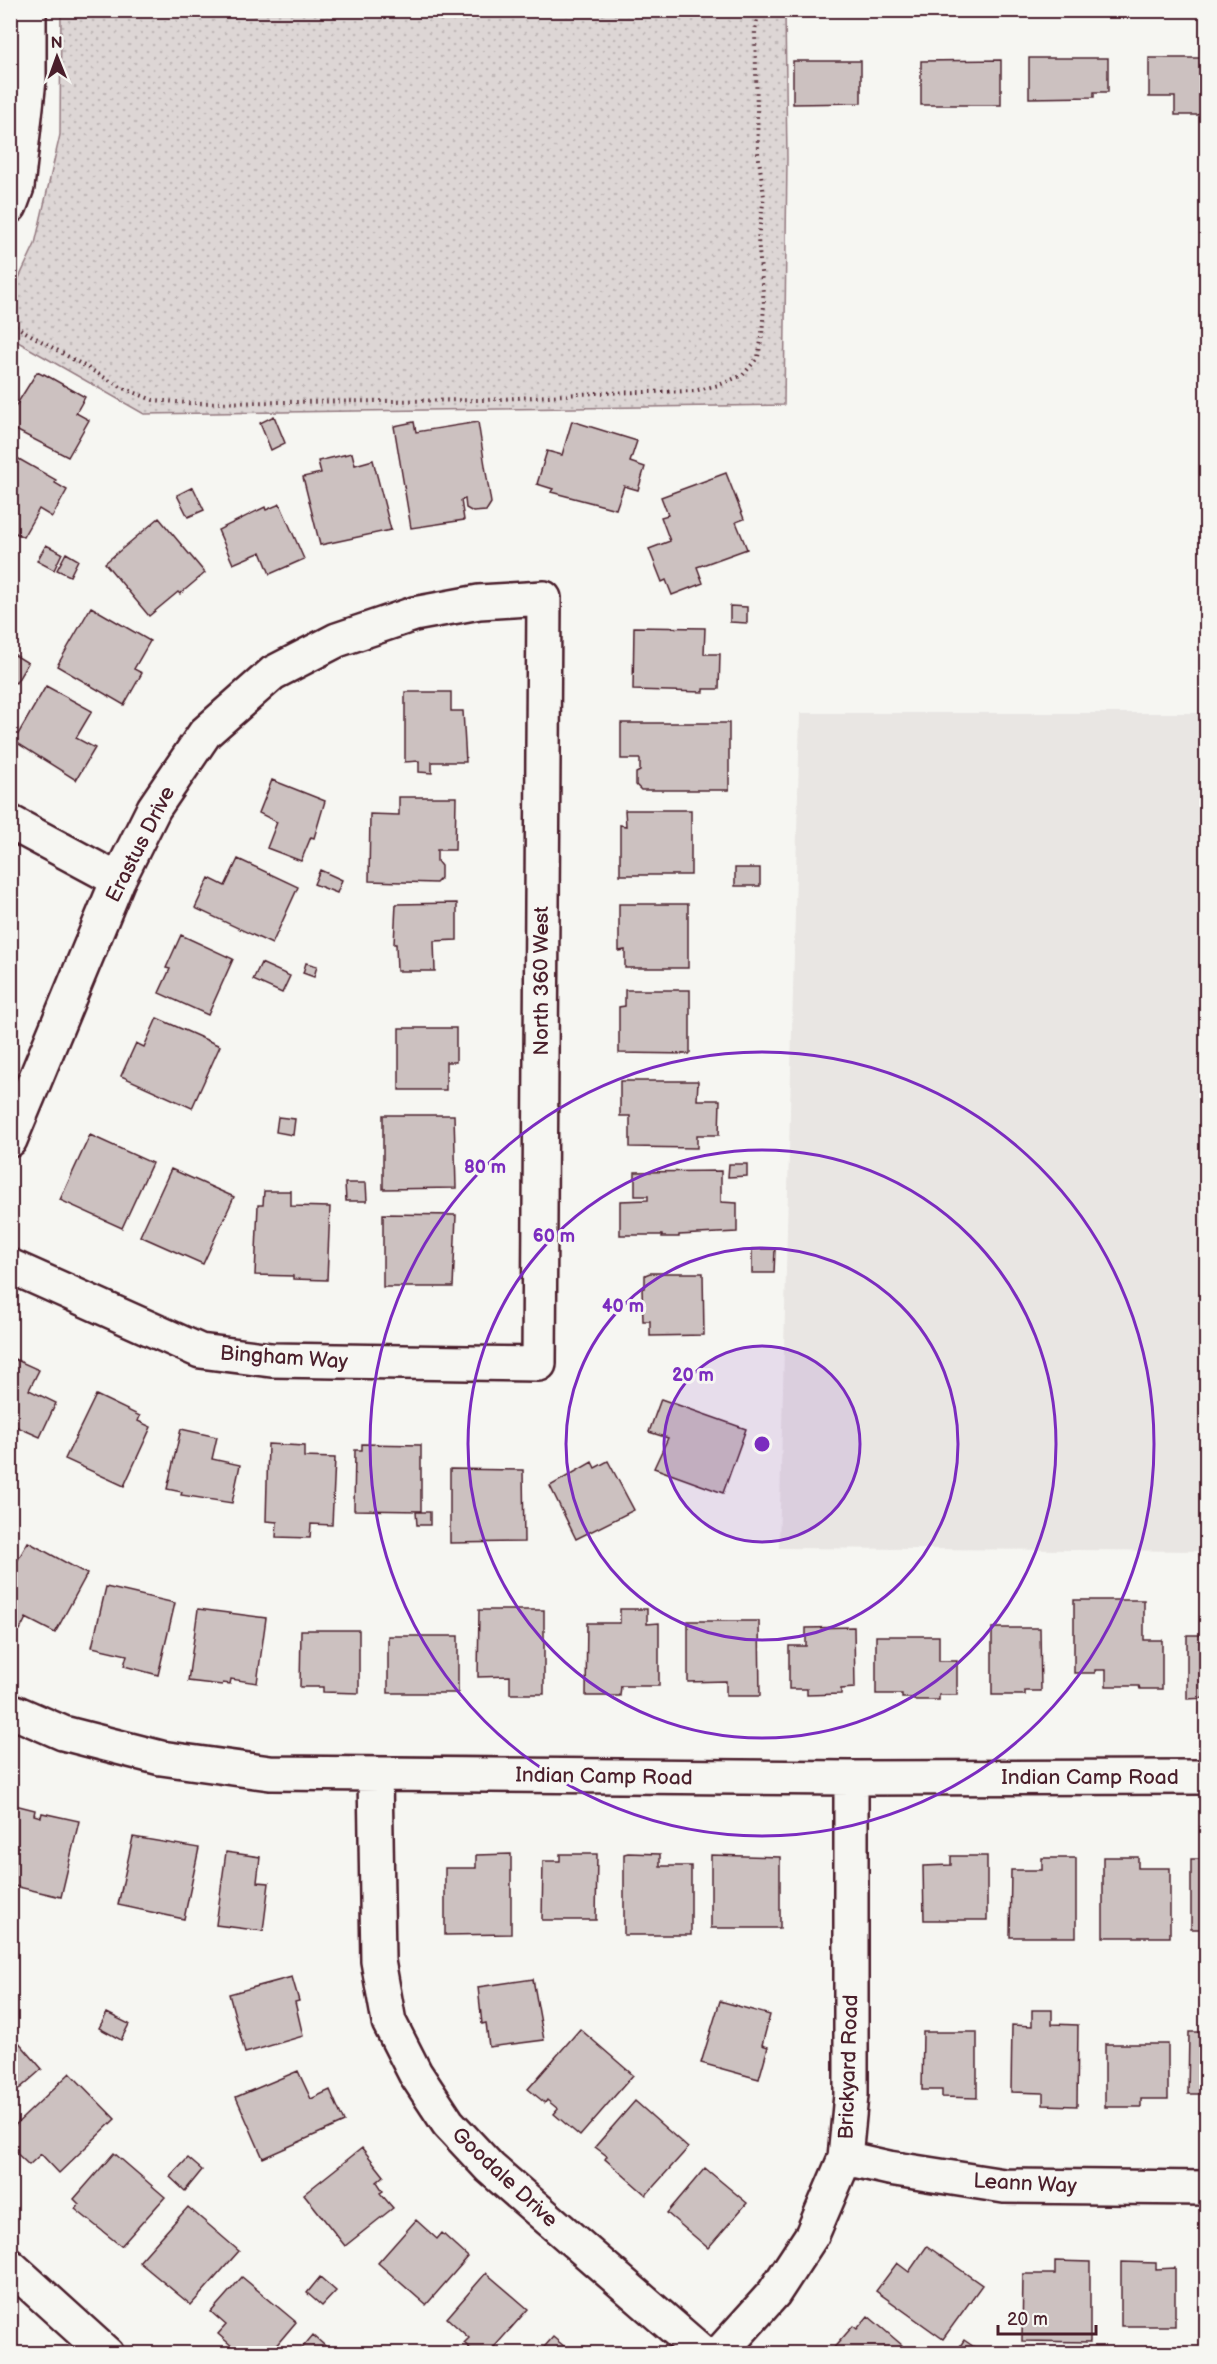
<svg xmlns="http://www.w3.org/2000/svg" width="1217" height="2364" font-family="'Balsamiq Sans',sans-serif">
  <style>
    .built { fill: #e9e6e3 }
    .park { fill: url(#park-dots); stroke: #947a80; stroke-width: 1.5 }
    .building { fill: #ccc1c0; stroke: #4a1f2b; stroke-width: 1.5 }
    .lines { fill: none; stroke-linecap: round; stroke-linejoin: round }
    .minor-casing { stroke: #4a1f2b; stroke-width: 38 }
    .path { stroke: #4a1f2b; stroke-width: 4; stroke-dasharray: 1.5 4.5; stroke-linecap: butt }
    .minor { stroke: #f6f6f2; stroke-width: 33 }
    .ring { fill: none; stroke: #7b2cbf; stroke-width: 3 }
    .labels { text-anchor: middle; stroke-width: 6; stroke-linejoin: round; paint-order: stroke }
    .street-label { font-size: 21px; fill: #4a1f2b; stroke: #f6f6f2 }
    .centre { fill: #7b2cbf; stroke: #f6f6f2; stroke-width: 3 }
    .ring-label { font-size: 18px; text-anchor: middle; font-weight: bold; fill: #7b2cbf; stroke: #f6f6f2; stroke-width: 6; stroke-linejoin: round; paint-order: stroke }
  </style>
  <defs>
    <pattern id="park-dots" width="8" height="8" patternUnits="userSpaceOnUse" patternTransform="scale(1.5)"><rect width="8" height="8" fill="#ddd6d5"/><path d="M2 2h.1M6 6h.1" fill="none" stroke="#bfb7b7" stroke-width="1.8" stroke-linecap="round"/></pattern>
  </defs>
  <rect width="100%" height="100%" fill="#f6f6f2"/>
  <filter id="ink" filterUnits="userSpaceOnUse"><feTurbulence type="fractalNoise" baseFrequency=".0167" numOctaves="2"/><feDisplacementMap in="SourceGraphic" scale="12" xChannelSelector="R" yChannelSelector="G"/><feConvolveMatrix kernelMatrix="1 2 1 2 8 2 1 2 1" color-interpolation-filters="sRGB"/></filter>
  <g filter="url(#ink)">
    <path class="built" d="M 800,713 L 1206,713 L 1206,1551 L 779,1548 Z"/>
    <path class="park" d="M 61,11 L 785,11 L 787,159 L 784,405 L 144,414 L 11,338 L 11,295 L 35,244 L 60,135 Z"/>
    <path class="building" d="M 1029,58 L 1108,58 L 1108,92 L 1094,92 L 1094,97 L 1029,98 Z
      M 1149,58 L 1206,58 L 1206,115 L 1175,115 L 1175,97 L 1149,97 Z
      M 1001,60 L 1001,105 L 921,105 L 921,61 Z
      M 793,61 L 861,61 L 861,103 L 793,104 Z
      M 37,372 L 43,375 L 44,374 L 85,397 L 76,413 L 89,420 L 68,457 L 10,427 L 10,415 Z
      M 274,416 L 285,443 L 271,450 L 260,423 Z
      M 572,421 L 637,441 L 630,462 L 645,467 L 638,490 L 624,486 L 616,509 L 551,492 L 553,489 L 537,484 L 547,451 L 562,455 Z
      M 414,422 L 416,432 L 478,422 L 491,503 L 486,511 L 473,512 L 466,508 L 465,499 L 461,500 L 464,520 L 411,528 L 394,426 Z
      M 352,453 L 355,465 L 373,460 L 391,530 L 320,545 L 303,477 L 321,473 L 318,461 Z
      M 10,454 L 56,480 L 55,483 L 67,490 L 52,517 L 39,509 L 23,537 L 10,530 Z
      M 726,473 L 744,519 L 736,522 L 747,549 L 697,567 L 703,583 L 672,595 L 666,580 L 662,582 L 649,549 L 670,541 L 661,517 L 668,515 L 661,497 Z
      M 193,487 L 204,510 L 188,517 L 177,495 Z
      M 280,504 L 304,559 L 270,574 L 261,552 L 233,564 L 218,530 L 265,507 L 266,510 Z
      M 159,518 L 205,573 L 180,594 L 178,592 L 149,616 L 105,563 Z
      M 46,545 L 62,553 L 54,570 L 37,561 Z
      M 66,553 L 78,560 L 70,576 L 57,570 Z
      M 730,606 L 747,607 L 747,623 L 730,622 Z
      M 91,607 L 150,641 L 134,669 L 142,673 L 124,705 L 57,666 Z
      M 634,627 L 705,628 L 704,654 L 720,654 L 719,689 L 703,689 L 703,692 L 633,690 Z
      M 10,652 L 28,663 L 16,683 L 10,679 Z
      M 46,686 L 92,711 L 76,738 L 95,748 L 76,780 L 14,741 Z
      M 405,692 L 451,692 L 451,711 L 463,711 L 466,762 L 432,762 L 432,773 L 419,772 L 419,761 L 405,762 Z
      M 621,723 L 729,723 L 729,790 L 641,790 L 636,785 L 636,773 L 640,771 L 640,759 L 621,759 Z
      M 272,780 L 325,801 L 314,838 L 311,837 L 301,861 L 267,848 L 277,822 L 259,813 Z
      M 399,797 L 456,797 L 455,850 L 437,850 L 437,861 L 441,866 L 441,878 L 436,883 L 369,881 L 370,814 L 399,815 Z
      M 625,810 L 691,810 L 691,875 L 620,875 L 620,825 L 626,826 Z
      M 238,859 L 298,887 L 272,944 L 195,908 L 209,878 L 225,886 Z
      M 735,868 L 760,868 L 760,886 L 735,886 Z
      M 320,870 L 342,880 L 337,893 L 314,884 Z
      M 457,903 L 457,940 L 434,941 L 435,971 L 397,971 L 396,944 L 394,944 L 396,904 Z
      M 619,904 L 688,904 L 688,968 L 625,968 L 625,950 L 619,951 Z
      M 181,935 L 233,959 L 208,1015 L 159,993 L 170,969 L 166,968 Z
      M 261,963 L 290,976 L 282,993 L 253,980 Z
      M 306,963 L 317,966 L 314,977 L 303,973 Z
      M 625,990 L 690,990 L 690,1054 L 619,1053 L 619,1007 L 625,1006 Z
      M 157,1018 L 220,1046 L 192,1108 L 121,1076 L 136,1043 L 144,1047 Z
      M 399,1028 L 456,1028 L 456,1062 L 446,1062 L 446,1090 L 399,1090 Z
      M 620,1081 L 698,1081 L 697,1100 L 720,1100 L 719,1135 L 697,1135 L 697,1148 L 630,1147 L 630,1116 L 620,1116 Z
      M 383,1115 L 454,1115 L 456,1188 L 383,1189 Z
      M 278,1117 L 295,1119 L 293,1135 L 276,1132 Z
      M 90,1135 L 152,1163 L 122,1228 L 60,1200 Z
      M 729,1164 L 747,1164 L 747,1176 L 728,1177 Z
      M 171,1169 L 234,1197 L 203,1264 L 140,1236 Z
      M 721,1171 L 721,1202 L 737,1203 L 737,1232 L 679,1235 L 679,1237 L 662,1237 L 662,1235 L 620,1235 L 620,1201 L 648,1200 L 648,1196 L 635,1196 L 635,1172 Z
      M 345,1183 L 366,1183 L 367,1201 L 346,1201 Z
      M 264,1191 L 291,1191 L 291,1206 L 330,1207 L 327,1280 L 293,1279 L 293,1276 L 255,1275 L 258,1205 L 263,1205 Z
      M 383,1214 L 456,1215 L 453,1287 L 383,1287 Z
      M 752,1249 L 775,1249 L 774,1273 L 752,1273 Z
      M 650,1273 L 703,1273 L 704,1335 L 650,1336 L 650,1321 L 643,1321 L 642,1288 L 645,1288 L 645,1275 Z
      M 10,1357 L 39,1370 L 29,1390 L 56,1403 L 40,1437 L 15,1426 L 14,1428 L 10,1426 Z
      M 96,1395 L 140,1416 L 138,1421 L 151,1427 L 124,1486 L 65,1459 Z
      M 661,1399 L 746,1429 L 723,1493 L 654,1468 L 668,1438 L 649,1432 Z
      M 181,1429 L 217,1437 L 212,1459 L 240,1465 L 232,1503 L 181,1495 L 182,1492 L 167,1489 Z
      M 268,1444 L 304,1446 L 304,1457 L 335,1458 L 332,1525 L 311,1524 L 310,1538 L 276,1537 L 277,1522 L 266,1521 Z
      M 362,1444 L 421,1445 L 421,1511 L 354,1510 L 355,1450 L 362,1450 Z
      M 608,1461 L 634,1510 L 576,1539 L 550,1486 L 592,1462 L 595,1468 Z
      M 450,1469 L 523,1470 L 524,1542 L 450,1543 Z
      M 416,1512 L 430,1512 L 430,1525 L 417,1525 Z
      M 28,1542 L 87,1574 L 55,1633 L 26,1618 L 20,1630 L 10,1624 L 10,1574 Z
      M 106,1587 L 175,1603 L 158,1675 L 124,1666 L 127,1655 L 92,1647 Z
      M 1074,1600 L 1144,1600 L 1144,1640 L 1162,1640 L 1162,1689 L 1140,1689 L 1139,1686 L 1106,1686 L 1106,1670 L 1095,1670 L 1095,1673 L 1074,1673 Z
      M 198,1609 L 266,1618 L 257,1683 L 231,1679 L 230,1684 L 223,1683 L 222,1685 L 188,1681 Z
      M 620,1609 L 647,1609 L 647,1624 L 659,1623 L 659,1686 L 621,1686 L 620,1696 L 586,1696 L 587,1623 L 620,1623 Z
      M 479,1610 L 544,1610 L 544,1694 L 510,1694 L 510,1676 L 478,1677 Z
      M 688,1621 L 759,1621 L 760,1696 L 726,1696 L 726,1681 L 688,1682 Z
      M 854,1627 L 855,1688 L 841,1689 L 841,1694 L 807,1695 L 807,1689 L 789,1689 L 789,1646 L 806,1646 L 806,1628 Z
      M 992,1628 L 1040,1628 L 1041,1691 L 1025,1691 L 1025,1695 L 992,1695 Z
      M 301,1630 L 359,1630 L 359,1693 L 323,1692 L 323,1687 L 300,1687 Z
      M 1187,1635 L 1206,1635 L 1206,1698 L 1187,1699 Z
      M 388,1636 L 458,1636 L 458,1693 L 388,1693 Z
      M 876,1636 L 939,1636 L 939,1661 L 957,1661 L 957,1695 L 939,1695 L 939,1700 L 914,1700 L 914,1698 L 902,1698 L 902,1694 L 876,1694 Z
      M 11,1804 L 35,1810 L 34,1815 L 41,1817 L 42,1813 L 79,1821 L 61,1897 L 10,1885 Z
      M 133,1837 L 199,1848 L 184,1919 L 118,1905 Z
      M 226,1852 L 260,1857 L 257,1882 L 269,1883 L 263,1931 L 216,1925 Z
      M 628,1853 L 660,1854 L 660,1866 L 691,1866 L 691,1935 L 624,1935 L 624,1854 Z
      M 511,1854 L 511,1934 L 445,1935 L 445,1868 L 476,1868 L 476,1855 Z
      M 560,1854 L 597,1854 L 596,1920 L 542,1920 L 543,1861 L 560,1861 Z
      M 711,1855 L 780,1857 L 780,1928 L 711,1928 Z
      M 951,1856 L 987,1856 L 987,1920 L 924,1920 L 923,1866 L 951,1865 Z
      M 1103,1857 L 1138,1857 L 1138,1868 L 1170,1868 L 1170,1937 L 1103,1937 Z
      M 1042,1858 L 1076,1858 L 1076,1937 L 1010,1937 L 1011,1870 L 1042,1870 Z
      M 1191,1859 L 1206,1859 L 1206,1929 L 1191,1929 Z
      M 292,1977 L 299,2001 L 295,2002 L 303,2036 L 245,2053 L 229,1994 Z
      M 533,1979 L 544,2040 L 489,2047 L 486,2023 L 482,2024 L 478,1987 Z
      M 720,2001 L 770,2015 L 762,2045 L 768,2047 L 759,2079 L 701,2063 Z
      M 1032,2010 L 1052,2010 L 1052,2024 L 1078,2025 L 1077,2106 L 1043,2105 L 1043,2093 L 1011,2092 L 1012,2025 L 1032,2026 Z
      M 107,2013 L 129,2024 L 121,2040 L 99,2028 Z
      M 580,2029 L 633,2075 L 580,2136 L 554,2114 L 558,2109 L 547,2100 L 545,2103 L 528,2089 Z
      M 10,2032 L 42,2069 L 10,2097 Z
      M 923,2032 L 977,2032 L 977,2098 L 942,2097 L 942,2090 L 922,2090 Z
      M 1189,2032 L 1206,2032 L 1206,2094 L 1188,2094 Z
      M 1105,2044 L 1168,2044 L 1168,2099 L 1141,2099 L 1141,2107 L 1105,2107 Z
      M 298,2071 L 311,2099 L 330,2090 L 344,2122 L 263,2158 L 236,2097 Z
      M 70,2073 L 115,2119 L 59,2173 L 41,2154 L 29,2165 L 10,2147 L 10,2130 Z
      M 635,2101 L 688,2148 L 646,2195 L 605,2159 L 607,2156 L 595,2147 Z
      M 362,2148 L 384,2176 L 377,2182 L 383,2191 L 380,2193 L 393,2208 L 345,2246 L 304,2194 Z
      M 114,2153 L 165,2197 L 121,2246 L 75,2209 L 79,2204 L 74,2199 Z
      M 188,2158 L 202,2170 L 185,2191 L 170,2177 Z
      M 705,2168 L 747,2203 L 708,2248 L 667,2213 Z
      M 188,2207 L 239,2251 L 191,2305 L 139,2262 Z
      M 416,2220 L 437,2239 L 442,2233 L 468,2257 L 426,2305 L 378,2263 Z
      M 927,2246 L 982,2285 L 943,2339 L 876,2291 L 897,2263 L 909,2272 Z
      M 1055,2261 L 1090,2262 L 1090,2342 L 1022,2341 L 1023,2274 L 1055,2274 Z
      M 1121,2262 L 1156,2263 L 1156,2269 L 1175,2268 L 1175,2326 L 1121,2326 Z
      M 486,2273 L 528,2309 L 488,2354 L 476,2354 L 464,2343 L 469,2338 L 447,2318 Z
      M 242,2277 L 296,2322 L 269,2354 L 241,2354 L 218,2334 L 226,2325 L 211,2312 Z
      M 320,2277 L 336,2291 L 322,2306 L 307,2293 Z
      M 868,2316 L 902,2345 L 894,2354 L 834,2354 L 831,2351 L 853,2326 L 857,2329 Z
      M 313,2335 L 334,2354 L 297,2354 Z
      M 553,2337 L 571,2352 L 575,2348 L 581,2354 L 538,2354 Z
      M 964,2340 L 977,2349 L 975,2354 L 955,2354 Z"/>
    <g class="lines">
      <g class="minor-casing">
        <path id="minor" d="M 10,206 L 17,187 L 29,80 L 29,10
          M 10,822 L 118,880
          M 10,1140 L 118,880 L 154,808 L 205,733 L 273,673 L 337,640 L 414,614 L 479,602 L 544,598 L 539,1364 L 271,1360 L 200,1351 L 10,1266
          M 10,1710 L 63,1733 L 161,1758 L 270,1773 L 851,1778 L 1206,1777
          M 375,1774 L 378,1961 L 389,2022 L 415,2073 L 448,2123 L 490,2168 L 704,2354
          M 845,2158 L 889,2168 L 1004,2186 L 1206,2188
          M 10,2266 L 107,2354
          M 719,2354 L 774,2293 L 812,2235 L 845,2158 L 851,2095 L 851,1778"/>
      </g>
      <path class="path" d="M 10,323 L 121,387 L 153,400 L 189,403 L 485,400 L 596,393 L 694,391 L 719,385 L 743,375 L 758,357 L 762,336 L 764,304 L 758,239 L 764,197 L 758,152 L 755,30 L 759,10"/>
      <use href="#minor" class="minor"/>
    </g>
  </g>
  <circle cx="762" cy="1444" r="98" fill="#7b2cbf" fill-opacity=".12"/>
  <g class="ring">
    <circle cx="762" cy="1444" r="98"/>
    <circle cx="762" cy="1444" r="196"/>
    <circle cx="762" cy="1444" r="294"/>
    <circle cx="762" cy="1444" r="392"/>
  </g>
  <g class="labels">
    <g class="street-label">
      <text transform="translate(140 844) rotate(-63)" y="7">Erastus Drive</text>
      <text transform="translate(541 981) rotate(-90)" y="7">North 360 West</text>
      <text transform="translate(284 1357) rotate(4)" y="7">Bingham Way</text>
      <text transform="translate(604 1776) rotate(1)" y="7">Indian Camp Road</text>
      <text x="1090" y="1784">Indian Camp Road</text>
      <text transform="translate(848 2067) rotate(-88)" y="7">Brickyard Road</text>
      <text transform="translate(505 2177) rotate(43)" y="7">Goodale Drive</text>
      <text transform="translate(1025 2183) rotate(3)" y="7">Leann Way</text>
    </g>
  </g>
  <circle cx="762" cy="1444" r="9" class="centre"/>
  <g class="ring-label">
    <text x="485" y="1173">80 m</text>
    <text x="554" y="1242">60 m</text>
    <text x="623" y="1312">40 m</text>
    <text x="693" y="1381">20 m</text>
  </g>
  <rect width="1217" height="2364" fill="none" stroke="#f6f6f2" stroke-width="36"/>
  <rect x="18" y="18" width="1181" height="2328" fill="none" stroke="#4a1f2b" stroke-width="2" filter="url(#ink)"/>
  <g transform="translate(57 57) rotate(359)" stroke="#f6f6f2" stroke-width="4.5" paint-order="stroke">
  <path d="M0-4.5L10 22L0 15L-10 22Z" fill="#4a1f2b"/>
  <text y="-9" font-size="16" font-weight="bold" text-anchor="middle" fill="#4a1f2b">N</text>
  </g>
  <path d="M998 2325v9h98v-9" fill="none" stroke="#4a1f2b" stroke-width="3"/>
  <text x="1007" y="2325" font-size="18" fill="#4a1f2b" stroke="#f6f6f2" stroke-width="4.5" paint-order="stroke">20 m</text>
</svg>
